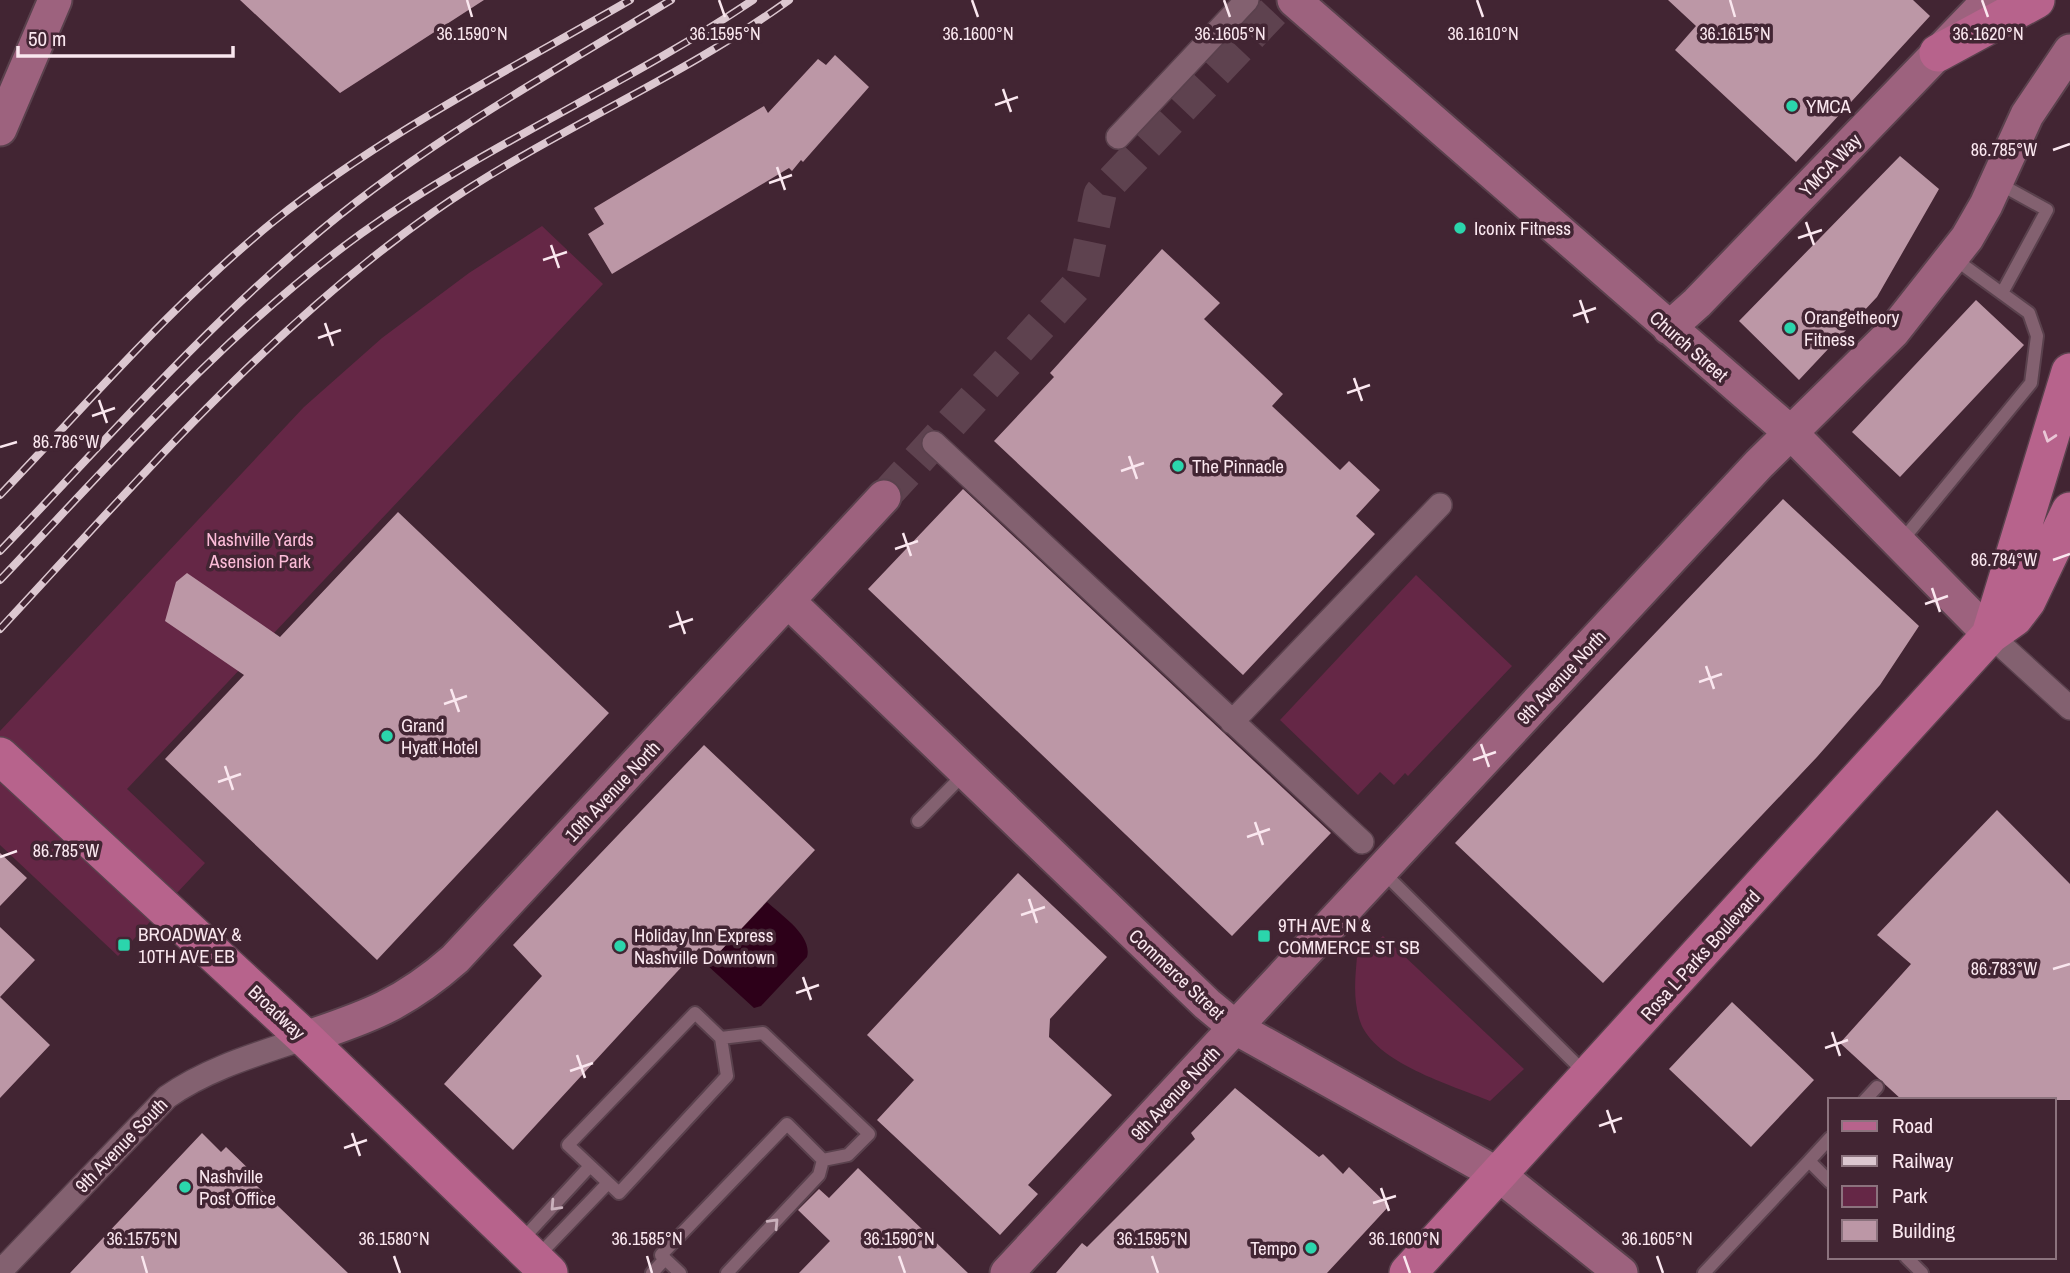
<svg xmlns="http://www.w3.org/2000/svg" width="2070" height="1273" font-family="'Archivo Narrow',sans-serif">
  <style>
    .green { fill: #652746 }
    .water { fill: #2d0019 }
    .building { fill: #bc97a6 }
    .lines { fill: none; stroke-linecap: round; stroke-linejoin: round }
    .secondary-tunnel { stroke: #5e424f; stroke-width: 33; stroke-dasharray: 33 17; stroke-linecap: butt }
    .lane-casing { stroke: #5a414d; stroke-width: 16 }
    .street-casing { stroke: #5a414d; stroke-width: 26 }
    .secondary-casing { stroke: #5a414d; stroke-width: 37 }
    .primary-casing { stroke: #5a414d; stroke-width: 40 }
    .lane { stroke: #836170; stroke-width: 12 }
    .street { stroke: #836170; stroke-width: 23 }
    .secondary { stroke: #9d627e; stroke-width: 33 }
    .primary { stroke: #b7638c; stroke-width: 37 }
    .rail-casing { stroke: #dcc7d0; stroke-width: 8 }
    .rail { stroke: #422533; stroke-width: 5; stroke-dasharray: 16; stroke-linecap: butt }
    .oneway { stroke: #e9c6d6 }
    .oneway2 { stroke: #cab1bc }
    .ticks { fill: none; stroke: #fae7ef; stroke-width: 2.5 }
    .poi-dot { fill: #2bd5ac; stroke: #422533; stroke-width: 2.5 }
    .labels { text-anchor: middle; stroke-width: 7; stroke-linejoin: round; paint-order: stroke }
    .poi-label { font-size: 19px; fill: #fae7ef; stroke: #422533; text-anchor: start }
    .street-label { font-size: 19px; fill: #fae7ef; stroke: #422533 }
    .park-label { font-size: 19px; fill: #fcbcd8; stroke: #422533 }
    .ticks-label { font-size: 18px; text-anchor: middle; fill: #fae7ef; stroke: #422533; stroke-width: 7; stroke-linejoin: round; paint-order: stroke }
  </style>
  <rect width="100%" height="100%" fill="#422533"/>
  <path class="green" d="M 542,226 L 603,284 L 127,789 L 205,863 L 118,956 L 0,845 L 0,731 L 304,407 L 382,338 L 469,273 Z
    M 1416,575 L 1512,666 L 1408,776 L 1405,773 L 1394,785 L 1380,772 L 1358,795 L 1280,720 Z
    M 1383,936 L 1524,1069 L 1490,1101 C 1452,1085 1374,1063 1360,1021 C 1353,1000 1355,979 1357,957 Z"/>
  <path class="water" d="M 767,902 C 781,915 813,936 807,957 L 761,1006 L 754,1008 L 707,965 Z"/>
  <path class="building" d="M 240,0 L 484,0 L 340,93 Z
    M 1668,0 L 1913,0 L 1930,16 L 1796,162 L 1675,50 L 1696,26 Z
    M 835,55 L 869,87 L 803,162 L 801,160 L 792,171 L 789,168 L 612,274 L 588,234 L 604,224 L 594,208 L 764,106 L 768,113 L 818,59 L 826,65 Z
    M 1900,156 L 1939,189 L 1877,297 L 1799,380 L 1739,321 Z
    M 1162,249 L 1220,303 L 1204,319 L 1283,394 L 1272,406 L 1340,470 L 1349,461 L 1380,490 L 1356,516 L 1375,534 L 1243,675 L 994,441 L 1054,377 L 1050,373 Z
    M 1976,300 L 2024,345 L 1900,477 L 1852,432 Z
    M 963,489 L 1331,833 L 1232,936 L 868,589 Z
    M 1783,499 L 1919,626 L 1880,685 L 1817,757 L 1603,983 L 1455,843 Z
    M 398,512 L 609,713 L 377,960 L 165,759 L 244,675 L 165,621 L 176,582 L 187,573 L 280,637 Z
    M 704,745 L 815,850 L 712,960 L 699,948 L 513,1150 L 444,1084 L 542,976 L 513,945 Z
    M 1997,810 L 2070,884 L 2070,1100 L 1902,1100 L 1840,1043 L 1911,964 L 1877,935 Z
    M 0,853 L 27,878 L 0,906 Z
    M 1018,873 L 1107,957 L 1050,1019 L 1049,1037 L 1112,1095 L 1028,1185 L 1038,1194 L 1000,1235 L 877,1120 L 914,1080 L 867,1035 Z
    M 0,927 L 35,960 L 0,997 L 50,1045 L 0,1098 Z
    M 1732,1002 L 1814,1080 L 1751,1147 L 1669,1069 Z
    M 1235,1088 L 1319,1157 L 1323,1154 L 1343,1174 L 1349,1167 L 1389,1206 L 1327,1273 L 1056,1273 L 1082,1243 L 1087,1247 L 1195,1139 L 1191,1133 Z
    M 202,1133 L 221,1152 L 226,1147 L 260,1180 L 256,1185 L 348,1273 L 70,1273 Z
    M 858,1168 L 968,1273 L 799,1273 L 830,1241 L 798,1210 L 819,1189 L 829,1198 Z"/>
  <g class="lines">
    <path class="secondary-tunnel" d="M 884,497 L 1082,280 L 1100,194 L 1284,0"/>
    <g class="lane-casing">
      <path id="lane" d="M 1998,183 L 2047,210 L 2002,293
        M 1900,543 L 2031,383 L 2037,336 L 2029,313 L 1952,257
        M 918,821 L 964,774
        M 1382,871 L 1585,1073
        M 695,1013 L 721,1038 L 727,1076 L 619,1193 L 568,1145 Z
        M 721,1038 L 763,1033 L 869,1134 L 848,1155 L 823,1160
        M 1865,1100 L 1877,1087
        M 1809,1161 L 1830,1138
        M 521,1241 L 590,1166
        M 538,1256 L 608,1183
        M 1906,1257 L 1922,1273
        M 652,1273 L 665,1259
        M 680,1273 L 661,1255 L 787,1124 L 823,1160 L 819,1175 L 727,1273
        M 1704,1273 L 1809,1161 L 1830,1182"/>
    </g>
    <g class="street-casing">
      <path id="street" d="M 1118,137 L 1247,0
        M 934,443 L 1362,842
        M 1990,635 L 2070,708
        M 1232,722 L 1440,505
        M 0,1272 L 167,1097 C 208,1068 258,1054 305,1038"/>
    </g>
    <g class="secondary-casing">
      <path id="secondary" d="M 1294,0 L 1790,432 L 1990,635
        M 0,129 L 55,0
        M 1669,328 L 1697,303 L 1989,0
        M 789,602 L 1207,1004 L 1236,1028 L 1499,1175 L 1621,1273
        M 305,1038 C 368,1017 404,1004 455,959 L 884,497
        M 1007,1273 L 1759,464 L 1893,332 L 1967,238 L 1986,205 L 2027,115 L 2070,51"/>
    </g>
    <g class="primary-casing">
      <path id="primary" d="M 1938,53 L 2036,0
        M 1990,635 L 2070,372
        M 0,756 L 305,1038 L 549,1273
        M 1408,1273 L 1990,635 L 2014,618 L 2027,601 L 2070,511"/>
    </g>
    <use href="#lane" class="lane"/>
    <use href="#street" class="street"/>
    <use href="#secondary" class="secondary"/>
    <use href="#primary" class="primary"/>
    <g class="rail-casing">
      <path id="rail" d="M 0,495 C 89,402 174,302 274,221 C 383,134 509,70 630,0
        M 0,551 C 100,447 196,336 306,243 C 417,147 546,76 671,0
        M 0,580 C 115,459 226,331 362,233 C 486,144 627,85 753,0
        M 0,629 C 137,482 269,327 435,211 C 548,132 677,81 789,0"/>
    </g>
    <use href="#rail" class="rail"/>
  </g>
  <defs><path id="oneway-chevron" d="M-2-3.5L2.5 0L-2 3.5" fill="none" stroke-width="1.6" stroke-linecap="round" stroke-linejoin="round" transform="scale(1.75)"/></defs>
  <use class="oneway" href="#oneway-chevron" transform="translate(2049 437) rotate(108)"/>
  <g class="oneway2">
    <use href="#oneway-chevron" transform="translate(555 1206) rotate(133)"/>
    <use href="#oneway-chevron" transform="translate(774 1223) rotate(-47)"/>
  </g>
  <path class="ticks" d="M 467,0 L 472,17M 719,0 L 725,17M 972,0 L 978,17M 1224,0 L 1230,17M 1477,0 L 1483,17M 1730,0 L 1735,17M 1982,0 L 1988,17M 1003,89 L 1011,112M 995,105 L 1018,97M 2053,150 L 2070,144M 777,167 L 785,190M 769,183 L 792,175M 1806,222 L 1814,245M 1798,238 L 1822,230M 551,245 L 559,268M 543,260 L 567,252M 1580,300 L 1588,323M 1573,316 L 1596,308M 325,323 L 333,346M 318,338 L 341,330M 1354,378 L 1362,401M 1347,393 L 1370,385M 99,400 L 107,423M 92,416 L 115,408M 0,447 L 17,442M 1129,456 L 1137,479M 1121,471 L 1144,463M 903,533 L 911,556M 895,549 L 918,541M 2053,560 L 2070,554M 1932,588 L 1940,612M 1925,604 L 1948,596M 677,611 L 685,634M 669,627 L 693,619M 1706,666 L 1714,689M 1699,682 L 1722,674M 451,689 L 459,712M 444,704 L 467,696M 1481,744 L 1489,767M 1473,760 L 1496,752M 225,766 L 233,790M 218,782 L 241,774M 1255,822 L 1263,845M 1247,837 L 1270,829M 0,857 L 17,851M 1029,899 L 1037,923M 1021,915 L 1045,907M 2053,969 L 2070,964M 803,977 L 811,1000M 796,993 L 819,985M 1832,1032 L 1840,1056M 1825,1048 L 1848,1040M 577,1055 L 585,1078M 570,1071 L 593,1063M 1607,1110 L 1615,1133M 1599,1126 L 1622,1118M 352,1133 L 360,1156M 344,1148 L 367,1140M 1381,1188 L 1389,1211M 1373,1203 L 1396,1196M 142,1256 L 147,1273M 394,1256 L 400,1273M 647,1256 L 652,1273M 899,1256 L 905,1273M 1152,1256 L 1158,1273M 1404,1256 L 1410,1273M 1657,1256 L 1663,1273"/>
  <g class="poi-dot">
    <circle cx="1792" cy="106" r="7"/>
    <circle cx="1460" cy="228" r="7"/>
    <circle cx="1790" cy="328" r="7"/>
    <circle cx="1178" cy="466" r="7"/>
    <circle cx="387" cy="736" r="7"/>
    <rect x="1257" y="929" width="14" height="14" rx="3.5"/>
    <rect x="117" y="938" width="14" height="14" rx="3.5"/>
    <circle cx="620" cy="946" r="7"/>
    <circle cx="185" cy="1187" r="7"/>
    <circle cx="1311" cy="1248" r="7"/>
  </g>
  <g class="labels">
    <g class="poi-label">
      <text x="1806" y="113">YMCA</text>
      <text x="1474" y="235">Iconix Fitness</text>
      <text x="1804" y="324">Orangetheory<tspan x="1804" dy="22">Fitness</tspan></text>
      <text x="1192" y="473">The Pinnacle</text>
      <text x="401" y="732">Grand<tspan x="401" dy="22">Hyatt Hotel</tspan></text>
      <text x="1278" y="932">9TH AVE N &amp;<tspan x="1278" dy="22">COMMERCE ST SB</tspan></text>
      <text x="138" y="941">BROADWAY &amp;<tspan x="138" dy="22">10TH AVE EB</tspan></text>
      <text x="634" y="942">Holiday Inn Express<tspan x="634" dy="22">Nashville Downtown</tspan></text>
      <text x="199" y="1183">Nashville<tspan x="199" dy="22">Post Office</tspan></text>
      <text x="1297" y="1255" text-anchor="end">Tempo</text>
    </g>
    <g class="street-label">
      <text transform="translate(1830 165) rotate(-46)" y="7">YMCA Way</text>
      <text transform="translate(1689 346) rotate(41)" y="7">Church Street</text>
      <text transform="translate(1561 677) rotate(-47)" y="7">9th Avenue North</text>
      <text transform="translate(612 791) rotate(-47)" y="7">10th Avenue North</text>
      <text transform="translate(1700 955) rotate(-48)" y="7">Rosa L Parks Boulevard</text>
      <text transform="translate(1177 974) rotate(43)" y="7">Commerce Street</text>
      <text transform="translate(277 1012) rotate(43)" y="7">Broadway</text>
      <text transform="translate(1175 1093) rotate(-47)" y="7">9th Avenue North</text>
      <text transform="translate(121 1145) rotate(-46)" y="7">9th Avenue South</text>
    </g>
    <g class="park-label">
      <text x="260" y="546">Nashville Yards<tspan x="260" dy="22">Asension Park</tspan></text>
    </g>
  </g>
  <g class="ticks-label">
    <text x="472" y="40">36.1590°N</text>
    <text x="725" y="40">36.1595°N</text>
    <text x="978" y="40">36.1600°N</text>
    <text x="1230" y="40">36.1605°N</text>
    <text x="1483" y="40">36.1610°N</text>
    <text x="1735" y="40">36.1615°N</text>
    <text x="1988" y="40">36.1620°N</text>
    <text x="2004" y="156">86.785°W</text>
    <text x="66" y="448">86.786°W</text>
    <text x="2004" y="566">86.784°W</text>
    <text x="66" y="857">86.785°W</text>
    <text x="2004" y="975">86.783°W</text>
    <text x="142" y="1245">36.1575°N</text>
    <text x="394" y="1245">36.1580°N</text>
    <text x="647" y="1245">36.1585°N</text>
    <text x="899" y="1245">36.1590°N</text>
    <text x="1152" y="1245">36.1595°N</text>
    <text x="1404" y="1245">36.1600°N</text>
    <text x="1657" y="1245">36.1605°N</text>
  </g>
  <rect x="1828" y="1098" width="228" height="161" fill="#422533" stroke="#8c737e" stroke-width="2"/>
  <rect x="1842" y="1121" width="35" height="10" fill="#b7638c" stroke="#8c737e" stroke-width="2"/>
  <text x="1892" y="1133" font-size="21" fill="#fae7ef">Road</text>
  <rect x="1842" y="1156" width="35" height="10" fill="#dcc7d0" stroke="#8c737e" stroke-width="2"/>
  <text x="1892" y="1168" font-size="21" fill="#fae7ef">Railway</text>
  <rect x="1842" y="1186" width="35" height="21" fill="#652746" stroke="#8c737e" stroke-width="2"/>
  <text x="1892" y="1203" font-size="21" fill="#fae7ef">Park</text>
  <rect x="1842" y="1220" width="35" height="21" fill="#bc97a6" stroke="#8c737e" stroke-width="2"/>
  <text x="1892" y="1238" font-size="21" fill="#fae7ef">Building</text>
  <path d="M18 46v10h215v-10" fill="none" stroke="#fae7ef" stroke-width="3.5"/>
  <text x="28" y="46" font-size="21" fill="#fae7ef" stroke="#422533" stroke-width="5" paint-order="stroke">50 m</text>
</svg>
